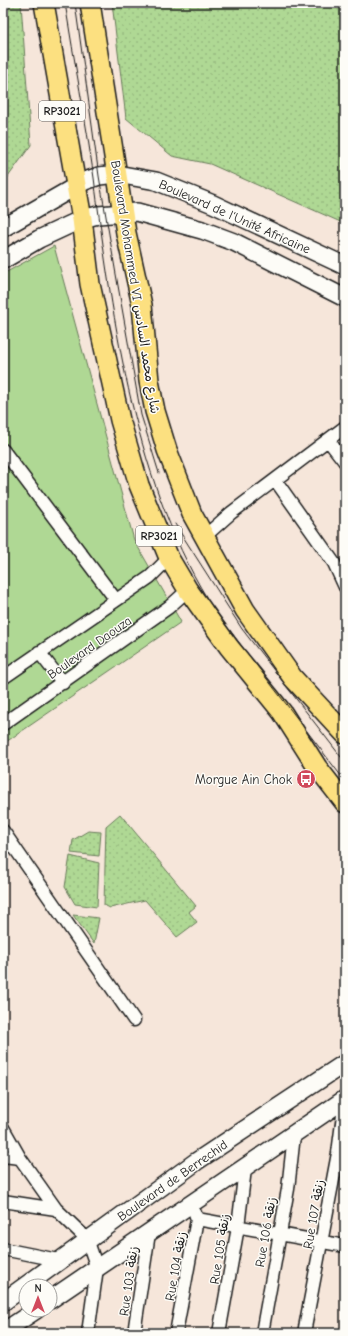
<svg xmlns="http://www.w3.org/2000/svg" width="348" height="1336" font-family="'Comic Neue','Playpen Sans Arabic',sans-serif">
  <style>
    .grass { fill: url(#grass-dots); stroke: #667a58 }
    .park { fill: #afd894; stroke: #667a58 }
    .lines { fill: none; stroke-linecap: round; stroke-linejoin: round }
    .street-casing { stroke: #1c1c1c; stroke-width: 15 }
    .secondary-casing { stroke: #1c1c1c; stroke-width: 20 }
    .primary-casing { stroke: #1c1c1c; stroke-width: 22 }
    .street { stroke: #fdfcf7; stroke-width: 12 }
    .secondary { stroke: #fdfcf7; stroke-width: 17 }
    .primary { stroke: #fce080; stroke-width: 19 }
    .tram { stroke: #1c1c1c; stroke-width: 1 }
    .labels { text-anchor: middle; stroke-width: 3; stroke-linejoin: round; paint-order: stroke }
    .shield { fill: #fdfcf7; stroke: #605f5e; stroke-width: 1 }
    .shield-label { font-size: 12px; font-weight: bold; fill: #1c1c1c }
    .street-label { font-size: 13px; fill: #1c1c1c; stroke: #fdfcf7 }
    .poi-label { font-size: 13px; fill: #1c1c1c; stroke: #fdfcf7; text-anchor: end }
  </style>
  <defs>
    <pattern id="grass-dots" width="8" height="8" patternUnits="userSpaceOnUse"><rect width="8" height="8" fill="#afd894"/><path d="M2 2h.1M6 6h.1" fill="none" stroke="#96b97f" stroke-width="1.8" stroke-linecap="round"/></pattern>
  </defs>
  <rect width="100%" height="100%" fill="#f6e6da"/>
  <filter id="ink" filterUnits="userSpaceOnUse"><feTurbulence type="fractalNoise" baseFrequency=".025" numOctaves="2"/><feDisplacementMap in="SourceGraphic" scale="8" xChannelSelector="R" yChannelSelector="G"/><feConvolveMatrix kernelMatrix="1 2 1 2 8 2 1 2 1" color-interpolation-filters="sRGB"/></filter>
  <g filter="url(#ink)">
    <path class="grass" d="M 3,3 L 21,3 L 31,145 L 3,184 Z
      M 112,3 L 345,3 L 345,224 L 210,164 L 172,156 L 126,118 Z
      M 120,814 L 196,906 L 189,912 L 197,922 L 177,937 L 145,900 L 110,908 L 104,905 L 106,826 Z
      M 88,831 L 101,832 L 99,856 L 71,853 L 73,840 Z
      M 70,856 L 99,863 L 97,907 L 75,904 L 65,887 Z
      M 73,915 L 99,918 L 94,944 Z"/>
    <path class="park" d="M 54,246 L 134,540 L 181,622 L 3,744 L 3,274 Z"/>
    <g class="lines">
      <g class="street-casing">
        <path id="street" d="M 328,440 L 345,462
          M 3,450 L 116,600
          M 276,481 L 334,563 L 345,587
          M 204,537 L 231,513 L 345,427
          M 39,652 L 63,683
          M 3,678 L 150,577 L 169,558
          M 3,724 L 169,607 L 188,590
          M 3,831 L 134,1020
          M 3,1128 L 20,1158 L 56,1209 L 87,1239 L 97,1268 L 88,1333
          M 3,1156 L 20,1158
          M 3,1201 L 56,1209
          M 197,1219 L 345,1246
          M 3,1249 L 58,1260
          M 134,1333 L 149,1233
          M 176,1333 L 197,1219 L 195,1213
          M 219,1333 L 238,1227 L 245,1169
          M 262,1333 L 288,1189 L 294,1135
          M 304,1333 L 338,1153 L 345,1100"/>
      </g>
      <g class="secondary-casing">
        <path id="secondary" d="M 3,228 L 85,181 L 99,176 L 117,174 L 156,181 L 213,204 L 345,266
          M 3,260 L 39,239 L 82,219 L 98,215 L 137,212 L 202,230 L 234,242 L 345,298
          M 50,1300 L 345,1099
          M 3,1302 L 197,1161 L 345,1063
          M 3,1332 L 36,1310"/>
      </g>
      <g class="primary-casing">
        <path id="primary" d="M 44,3 L 82,219 L 90,284 L 120,420 L 139,485 L 169,558 L 188,590 L 229,647 L 282,712 L 317,767 L 345,803
          M 90,3 L 126,233 L 142,305 L 149,381 L 155,411 L 167,450 L 192,514 L 245,610 L 293,678 L 345,734"/>
      </g>
      <use href="#street" class="street"/>
      <use href="#secondary" class="secondary"/>
      <use href="#primary" class="primary"/>
      <path class="tram" d="M 65,3 C 74,61 86,120 94,178 C 113,322 135,488 215,611 L 345,781
        M 75,3 L 99,176 L 117,280 L 141,415 L 159,473
        M 175,524 L 242,629 L 345,762"/>
    </g>
  </g>
  <defs>
    <g id="bus-disc" transform="scale(1)"><circle r="9.5" fill="#d1495b" stroke="#fdfcf7"/><path d="M-5-6H5V4H4V6H2V4H-2V6H-4V4H-5ZM-3.5-4V0h7V-4ZM-3.5 1.2v1.5H-2V1.2ZM2 1.2v1.5H3.5V1.2Z" fill="#fff"/></g>
  </defs>
  <g fill-rule="evenodd">
    <use href="#bus-disc" x="306" y="779"/>
  </g>
  <g class="labels">
    <g class="shield">
      <rect x="39" y="101" width="46" height="20" rx="3"/>
      <rect x="136" y="526" width="46" height="20" rx="3"/>
    </g>
    <g class="shield-label">
      <text x="62" y="115">RP3021</text>
      <text x="159" y="540">RP3021</text>
    </g>
    <g class="street-label">
      <text transform="translate(235 216) rotate(24)" y="5">Boulevard de l'Unité Africaine</text>
      <text transform="translate(136 287) rotate(81)" y="5">Boulevard Mohammed VI شارع محمد السادس</text>
      <text transform="translate(89 647) rotate(-35)" y="5">Boulevard Daouza</text>
      <text transform="translate(172 1180) rotate(-35)" y="5">Boulevard de Berrechid</text>
      <text transform="translate(313 1214) rotate(-80)" y="5">Rue 107 زنقة</text>
      <text transform="translate(265 1232) rotate(-80)" y="5">Rue 106 زنقة</text>
      <text transform="translate(219 1249) rotate(-81)" y="5">Rue 105 زنقة</text>
      <text transform="translate(175 1266) rotate(-80)" y="5">Rue 104 زنقة</text>
      <text transform="translate(128 1281) rotate(-82)" y="5">Rue 103 زنقة</text>
    </g>
    <g class="poi-label">
      <text x="292" y="784">Morgue Ain Chok</text>
    </g>
  </g>
  <rect width="348" height="1336" fill="none" stroke="#fdfcf7" stroke-width="16"/>
  <rect x="8" y="8" width="332" height="1320" fill="none" stroke="#1c1c1c" stroke-width="1.5" filter="url(#ink)"/>
  <g transform="translate(38 1298)"><circle r="19" fill="#fdfcf7" stroke="#a3a29f"/>
  <path d="M0-3L7 15L0 10L-7 15Z" fill="#d1495b"/>
  <text y="-6" font-size="11" font-weight="bold" text-anchor="middle" fill="#1c1c1c">N</text>
  </g>
</svg>
